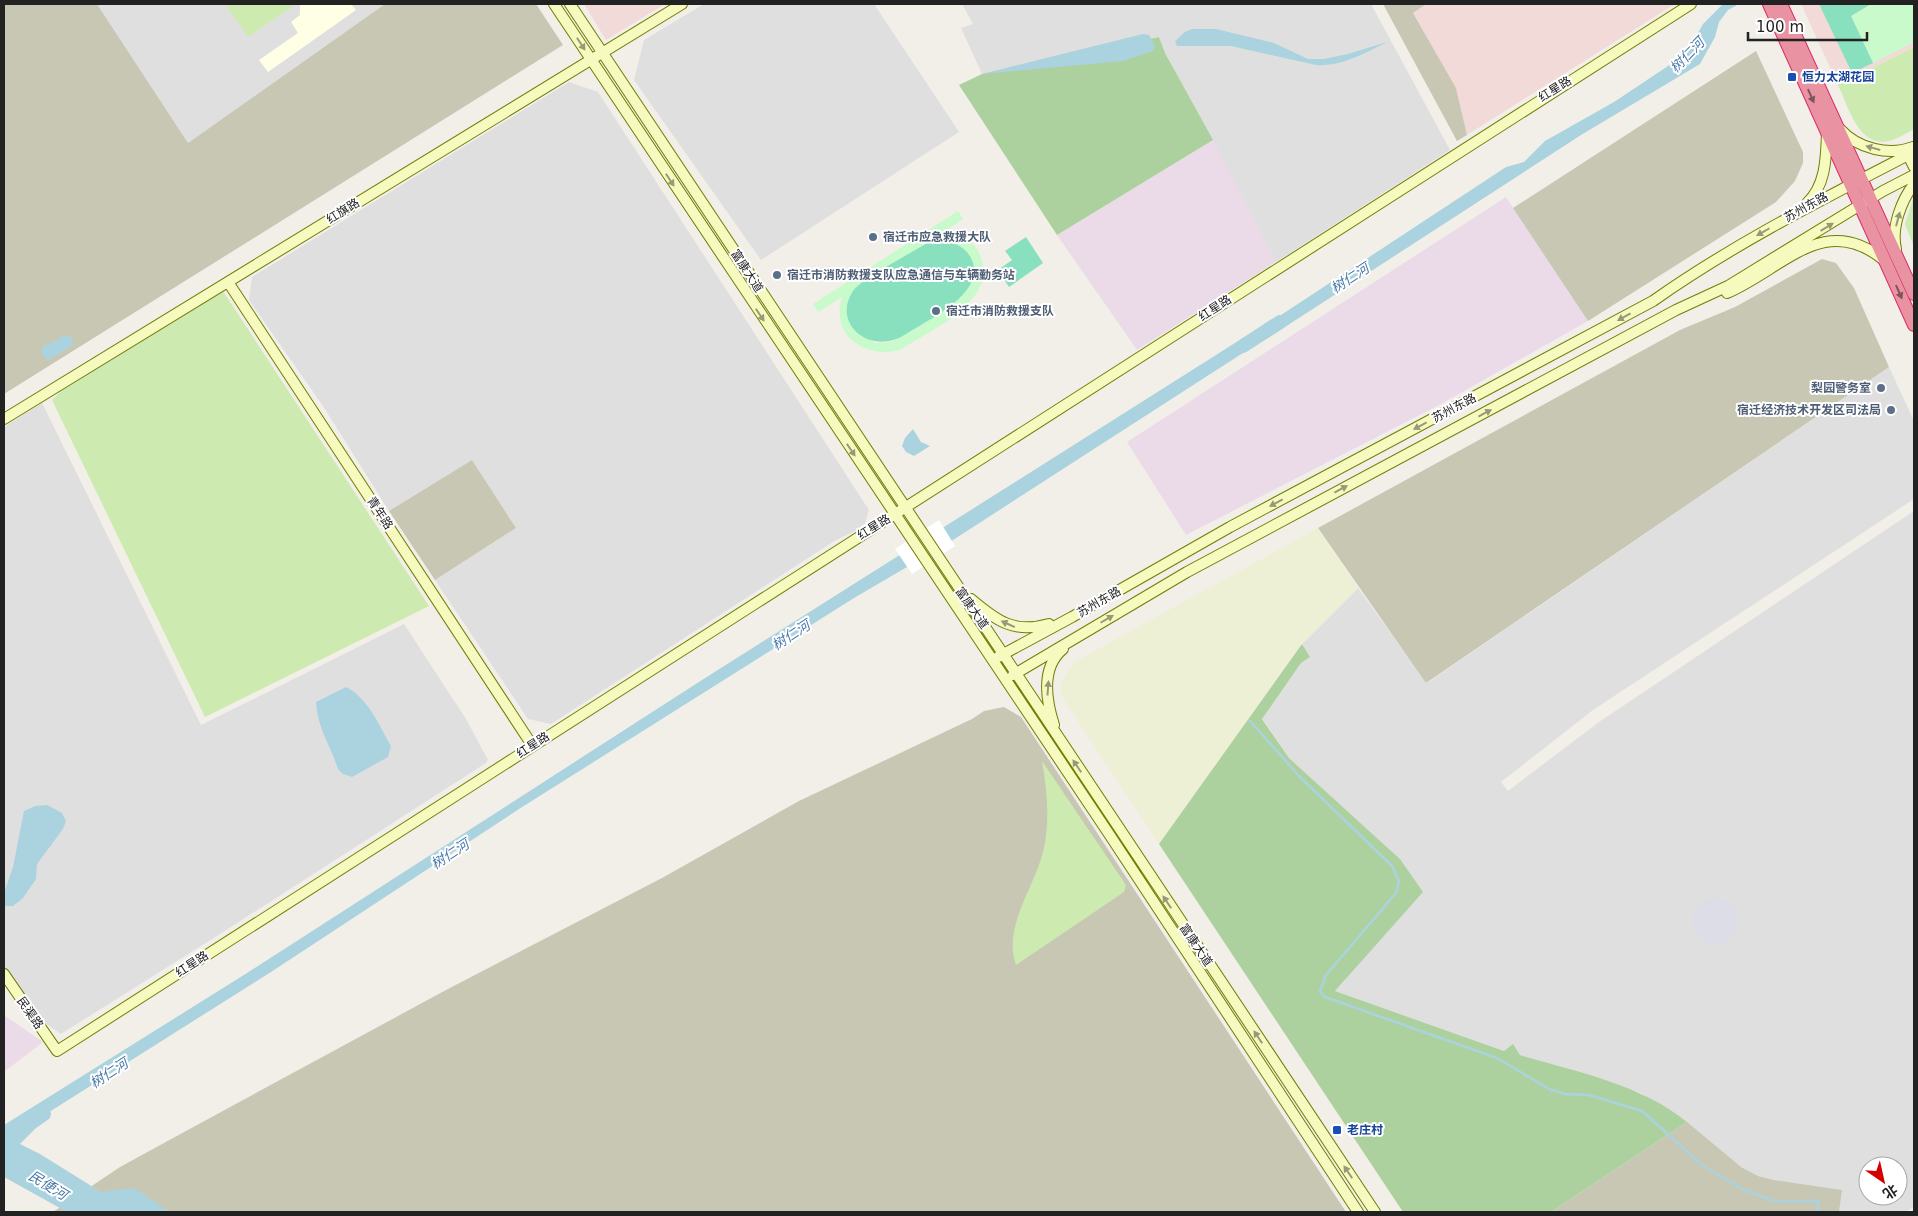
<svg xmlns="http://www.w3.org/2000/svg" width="1918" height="1216" font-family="'DejaVu Sans','Noto Sans SC',sans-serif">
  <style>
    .residential { fill: #e0dfdf; fill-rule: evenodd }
    .commercial { fill: #f2dad9 }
    .industrial { fill: #ebdbe8 }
    .education { fill: #ffffe5 }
    .construction { fill: #c7c7b4 }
    .farmland { fill: #eef0d5 }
    .grass { fill: #cdebb0 }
    .forest { fill: #add19e }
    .park { fill: #c8facc; fill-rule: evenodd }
    .pitch { fill: #88e0be }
    .plaza { fill: #dddde8 }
    .water { fill: #aad3df }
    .pier { fill: #fff }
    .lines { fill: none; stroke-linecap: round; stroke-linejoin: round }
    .stream { stroke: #aad3df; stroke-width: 2.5 }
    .river { stroke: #aad3df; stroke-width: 14 }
    .secondary-casing { stroke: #707d05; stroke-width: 12 }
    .highway-casing { stroke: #dc2a67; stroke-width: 14 }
    .secondary { stroke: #f7fabf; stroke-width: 10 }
    .highway { stroke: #e892a2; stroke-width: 12 }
    .oneway { fill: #979978 }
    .oneway2 { fill: #7b545c }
    .transit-dot { fill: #1a4fb4; stroke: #fff; stroke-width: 2 }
    .service-dot { fill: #5c6f8a; stroke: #fff; stroke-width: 2 }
    .labels { text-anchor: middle; stroke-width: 4; stroke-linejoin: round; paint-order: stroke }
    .transit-label { font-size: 12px; font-weight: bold; fill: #164399; stroke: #fff; text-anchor: start }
    .street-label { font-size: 12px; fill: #222; stroke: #fff }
    .service-label { font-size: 12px; font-weight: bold; fill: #4e5e75; stroke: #fff; text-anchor: start }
    .water-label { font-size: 14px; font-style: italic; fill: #4a7aab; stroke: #fff }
  </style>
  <rect width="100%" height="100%" fill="#f2efe9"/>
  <path class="residential" d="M 97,4 L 385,4 L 188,143 Z
    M 704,4 L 874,4 L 959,132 L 761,260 L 634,80 L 644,40 Z
    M 962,4 L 1371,4 L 1450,150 L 1276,262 L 1165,53 L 1159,37 L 982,74 L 961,28 L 973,24 Z
    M 569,82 L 598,92 L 869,510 L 865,523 L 857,530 L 836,540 L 551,724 L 528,719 L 435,580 L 516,528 L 472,460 L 389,511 L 323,406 L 249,300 L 252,277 Z
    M 1889,367 L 1914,421 L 1914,499 L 1593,710 L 1501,782 L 1508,791 L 1599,722 L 1914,511 L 1914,1207 L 1905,1212 L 1839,1212 L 1841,1190 L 1774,1180 L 1758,1176 L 1741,1167 L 1641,1093 L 1520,1055 L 1513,1045 L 1504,1051 L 1335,991 L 1344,982 L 1400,859 L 1289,758 L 1262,718 L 1301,663 L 1310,657 L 1302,644 L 1358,588 L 1427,683 ZM 1868,1166 L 1898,1166 L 1898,1196 L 1868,1196 Z
    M 42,403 L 201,725 L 404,624 L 466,719 L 488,760 L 486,763 L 220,934 L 61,1034 L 45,1023 L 4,965 L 4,427 Z"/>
  <path class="commercial" d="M 584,4 L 665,4 L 606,40 Z
    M 1426,4 L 1675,4 L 1467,135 L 1456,88 L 1413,13 Z
    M 1801,4 L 1914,4 L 1914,47 L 1838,85 Z"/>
  <path class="industrial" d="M 1213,140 L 1276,262 L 1137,350 L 1057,235 Z
    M 1506,197 L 1588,321 L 1443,403 L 1186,535 L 1127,442 Z
    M 4,1015 L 43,1042 L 4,1072 Z"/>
  <path class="education" d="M 300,4 L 351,4 L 356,10 L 268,72 L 259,60 L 298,33 L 291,22 L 300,15 Z"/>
  <path class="construction" d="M 4,4 L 97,4 L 188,143 L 385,4 L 536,4 L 563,45 L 4,394 Z
    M 1383,4 L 1426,4 L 1413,13 L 1456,88 L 1467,135 L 1457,141 Z
    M 1756,51 L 1803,152 L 1803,163 L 1795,181 L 1776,202 L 1588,321 L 1513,208 Z
    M 1822,259 L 1836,263 L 1854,288 L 1889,367 L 1426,683 L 1318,528 L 1680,330 L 1735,307 Z
    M 472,460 L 516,528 L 435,580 L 389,511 Z
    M 1004,707 L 1021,717 L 1346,1212 L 53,1212 L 120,1167 L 186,1131 L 446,990 L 662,878 L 799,801 L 972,719 L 984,711 Z
    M 1687,1122 L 1741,1167 L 1758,1176 L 1774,1180 L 1842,1190 L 1839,1212 L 1551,1212 Z"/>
  <path class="farmland" d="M 1318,528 L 1358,588 L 1302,644 L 1159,844 L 1062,697 L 1061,682 L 1074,662 Z"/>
  <path class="grass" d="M 225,4 L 296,4 L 248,37 Z
    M 1914,47 L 1914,129 C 1907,133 1900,137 1893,140 C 1859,151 1849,108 1838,85 Z
    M 1913,199 L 1914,203 L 1914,247 L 1905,224 Z
    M 223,291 L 429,606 L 205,717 L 52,400 L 60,392 Z
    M 1042,761 L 1126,885 L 1124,892 L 1016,965 C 1002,926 1036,886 1044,848 C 1050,819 1047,790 1042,761 Z"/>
  <path class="forest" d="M 1159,37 L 1165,53 L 1213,140 L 1057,235 L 959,85 L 982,74 Z
    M 1302,644 L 1310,657 L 1301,663 L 1262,719 L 1289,758 L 1400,859 L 1423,892 L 1335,991 L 1504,1051 L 1513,1044 L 1520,1055 C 1577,1072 1641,1084 1687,1122 L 1551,1212 L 1403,1212 L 1159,844 Z"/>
  <path class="park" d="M 1871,4 L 1914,4 L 1914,42 L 1873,63 L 1851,16 Z
    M 958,211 L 963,219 L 947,230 C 964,236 977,242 982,261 C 994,303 929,331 900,350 C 865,359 830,336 842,297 L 818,312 L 813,304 ZM 939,240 L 951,242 L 966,252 L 892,342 L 875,343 L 852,327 L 848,305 L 858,286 L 927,243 Z"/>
  <path class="pitch" d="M 1819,4 L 1871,4 L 1851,16 L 1873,63 L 1852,73 Z
    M 1026,237 L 1043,263 L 1009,287 L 998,270 L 1012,260 L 1005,251 Z
    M 939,240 C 951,241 965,246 971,258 C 988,293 929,319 906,334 C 871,357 831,324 853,291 C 860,280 913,252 927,243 Z"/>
  <path class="plaza" d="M1692 921a23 23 0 1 1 46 0a23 23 0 1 1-46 0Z"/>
  <path class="water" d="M 1723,4 L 1739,4 L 1728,10 L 1719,22 L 1715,37 L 1700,64 L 1581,135 L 1268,338 L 1263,329 L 1266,325 L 1506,167 L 1524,162 L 1545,141 L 1614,102 L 1686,54 L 1703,24 Z
    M 1192,29 L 1216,29 L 1274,43 L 1308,59 L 1324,59 L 1348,54 L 1387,42 C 1365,53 1341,67 1316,65 L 1231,46 L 1177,46 L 1175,41 L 1185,32 Z
    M 1143,34 L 1149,35 L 1155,46 L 1153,51 L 1123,61 L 982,74 Z
    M 1255,333 L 1260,342 L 953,540 L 854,598 L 519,809 L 271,972 L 8,1138 L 40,1154 L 101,1192 L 134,1188 L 170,1212 L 67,1212 L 4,1177 L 4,1125 L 247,973 L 702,680 L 1246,336 Z
    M 66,335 L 72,338 L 73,345 L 47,361 L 42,353 L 42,347 Z
    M 913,429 L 921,442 L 930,446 L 914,456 L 906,452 L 902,446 L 905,438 Z
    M 346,687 C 368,698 379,725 391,746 L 388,757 L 352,777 L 343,774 L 338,769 C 331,747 317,727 316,702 Z
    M 47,805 L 62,813 L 66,821 L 63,829 L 37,864 L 36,879 L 23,898 L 13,906 L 4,906 L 4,893 L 13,867 L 24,811 L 35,806 Z"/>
  <path class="pier" d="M 939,520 L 955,546 L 912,574 L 895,549 Z"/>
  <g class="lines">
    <path class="stream" d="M 1250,721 L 1299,776 L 1392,866 L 1399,882 L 1396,893 L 1326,975 L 1320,992 L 1325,997 L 1497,1058 L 1549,1089 L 1565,1094 L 1589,1095 L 1642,1111 L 1702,1165 L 1742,1189 L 1774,1201 L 1819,1201 L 1817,1212"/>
    <path class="river" d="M 1243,346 L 1280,322
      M 4,1150 L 31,1123 L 44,1114"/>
    <g class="secondary-casing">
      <path id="secondary" d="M 554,4 L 1109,834 L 1358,1212
        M 570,4 L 1375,1212
        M 1840,129 C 1858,149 1889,156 1913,147
        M 1908,155 L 1914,167
        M 1807,203 C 1826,185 1826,158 1827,133
        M 1896,249 C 1891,228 1901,201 1914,184
        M 228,282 L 532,745
        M 1727,293 C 1783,269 1825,210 1885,261
        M 4,419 L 682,4
        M 971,599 C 997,621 1014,634 1049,624
        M 998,657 L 1072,617 L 1230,527 L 1653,301 C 1735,243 1825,198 1914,152
        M 1013,675 L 1187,572 L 1676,310 L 1728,286 L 1883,191 L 1914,175
        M 1054,725 C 1046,700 1041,667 1063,649
        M 4,974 L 57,1051 L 1691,4"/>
    </g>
    <g class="highway-casing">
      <path id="highway" d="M 1769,4 L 1914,325
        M 1781,4 L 1914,294"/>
    </g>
    <use href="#secondary" class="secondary"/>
    <use href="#highway" class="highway"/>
  </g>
  <defs><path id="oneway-solid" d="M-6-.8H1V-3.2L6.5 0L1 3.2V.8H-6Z" transform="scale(1.25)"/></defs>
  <g class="oneway">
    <use href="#oneway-solid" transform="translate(581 44) rotate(57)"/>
    <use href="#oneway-solid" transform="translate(1873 148) rotate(-164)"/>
    <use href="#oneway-solid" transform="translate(670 180) rotate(57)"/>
    <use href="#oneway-solid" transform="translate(1898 219) rotate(-75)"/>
    <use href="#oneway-solid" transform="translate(1827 227) rotate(-31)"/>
    <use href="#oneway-solid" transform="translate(1763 232) rotate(150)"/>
    <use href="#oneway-solid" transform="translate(760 315) rotate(56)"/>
    <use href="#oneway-solid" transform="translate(1624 317) rotate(151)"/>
    <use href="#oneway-solid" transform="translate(1485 413) rotate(-28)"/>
    <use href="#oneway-solid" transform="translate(1420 426) rotate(152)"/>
    <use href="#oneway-solid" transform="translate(851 450) rotate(56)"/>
    <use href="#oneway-solid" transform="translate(1341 489) rotate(-28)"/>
    <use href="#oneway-solid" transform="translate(1276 503) rotate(152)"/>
    <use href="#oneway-solid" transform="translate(1107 619) rotate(-30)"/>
    <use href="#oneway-solid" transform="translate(1008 624) rotate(-156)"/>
    <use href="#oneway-solid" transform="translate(1048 688) rotate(-86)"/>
    <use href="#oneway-solid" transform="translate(1077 766) rotate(-124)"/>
    <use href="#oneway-solid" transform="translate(1167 902) rotate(-124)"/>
    <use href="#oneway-solid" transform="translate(1258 1037) rotate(-124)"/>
    <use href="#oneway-solid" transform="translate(1348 1172) rotate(-124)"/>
  </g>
  <g class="oneway2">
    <use href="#oneway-solid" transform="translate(1811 96) rotate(66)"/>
    <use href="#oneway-solid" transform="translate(1899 292) rotate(66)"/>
  </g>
  <g class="transit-dot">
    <rect x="1787" y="72" width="10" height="10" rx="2.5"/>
    <rect x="1332" y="1125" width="10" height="10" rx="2.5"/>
  </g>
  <g class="service-dot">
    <circle cx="873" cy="237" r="5"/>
    <circle cx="777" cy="275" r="5"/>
    <circle cx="936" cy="311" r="5"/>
    <circle cx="1881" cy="388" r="5"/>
    <circle cx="1891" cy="410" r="5"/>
  </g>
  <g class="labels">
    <g class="transit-label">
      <text x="1802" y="81">恒力太湖花园</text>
      <text x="1347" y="1134">老庄村</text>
    </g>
    <g class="street-label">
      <text transform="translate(1555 89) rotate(-32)" y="4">红星路</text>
      <text transform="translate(1806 207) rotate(-29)" y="4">苏州东路</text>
      <text transform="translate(343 211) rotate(-32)" y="4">红旗路</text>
      <text transform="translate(747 271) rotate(57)" y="4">富康大道</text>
      <text transform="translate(1215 308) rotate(-33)" y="4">红星路</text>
      <text transform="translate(1454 408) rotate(-28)" y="4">苏州东路</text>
      <text transform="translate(380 513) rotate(57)" y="4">青年路</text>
      <text transform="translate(874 527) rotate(-32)" y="4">红星路</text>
      <text transform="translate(1099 602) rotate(-30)" y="4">苏州东路</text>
      <text transform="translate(972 608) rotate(55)" y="4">富康大道</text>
      <text transform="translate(533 745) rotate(-33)" y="4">红星路</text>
      <text transform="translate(1196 945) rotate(56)" y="4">富康大道</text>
      <text transform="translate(192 964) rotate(-33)" y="4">红星路</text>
      <text transform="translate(30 1013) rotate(55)" y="4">民渠路</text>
    </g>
    <g class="service-label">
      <text x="883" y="241">宿迁市应急救援大队</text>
      <text x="787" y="279">宿迁市消防救援支队应急通信与车辆勤务站</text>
      <text x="946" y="315">宿迁市消防救援支队</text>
      <text x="1871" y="392" text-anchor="end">梨园警务室</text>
      <text x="1881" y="414" text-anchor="end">宿迁经济技术开发区司法局</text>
    </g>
    <g class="water-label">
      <text transform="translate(1687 55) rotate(-46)" y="5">树仁河</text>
      <text transform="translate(1350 278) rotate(-33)" y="5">树仁河</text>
      <text transform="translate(791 635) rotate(-33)" y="5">树仁河</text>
      <text transform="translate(450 854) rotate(-33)" y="5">树仁河</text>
      <text transform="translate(109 1073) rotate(-33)" y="5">树仁河</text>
      <text transform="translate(48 1185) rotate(31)" y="5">民便河</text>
    </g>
  </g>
  <rect width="1918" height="1216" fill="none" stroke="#222222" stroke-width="10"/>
  <g transform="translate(1883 1181) rotate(146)"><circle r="24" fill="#ffffff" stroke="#a7a7a7"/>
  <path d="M0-4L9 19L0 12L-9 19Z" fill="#d40000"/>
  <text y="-8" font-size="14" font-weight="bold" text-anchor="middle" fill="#222222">北</text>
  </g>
  <path d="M1748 32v8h119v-8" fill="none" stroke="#222222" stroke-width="2.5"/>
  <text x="1756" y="32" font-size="15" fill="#222222" stroke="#ffffff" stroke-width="4" paint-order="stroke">100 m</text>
</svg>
